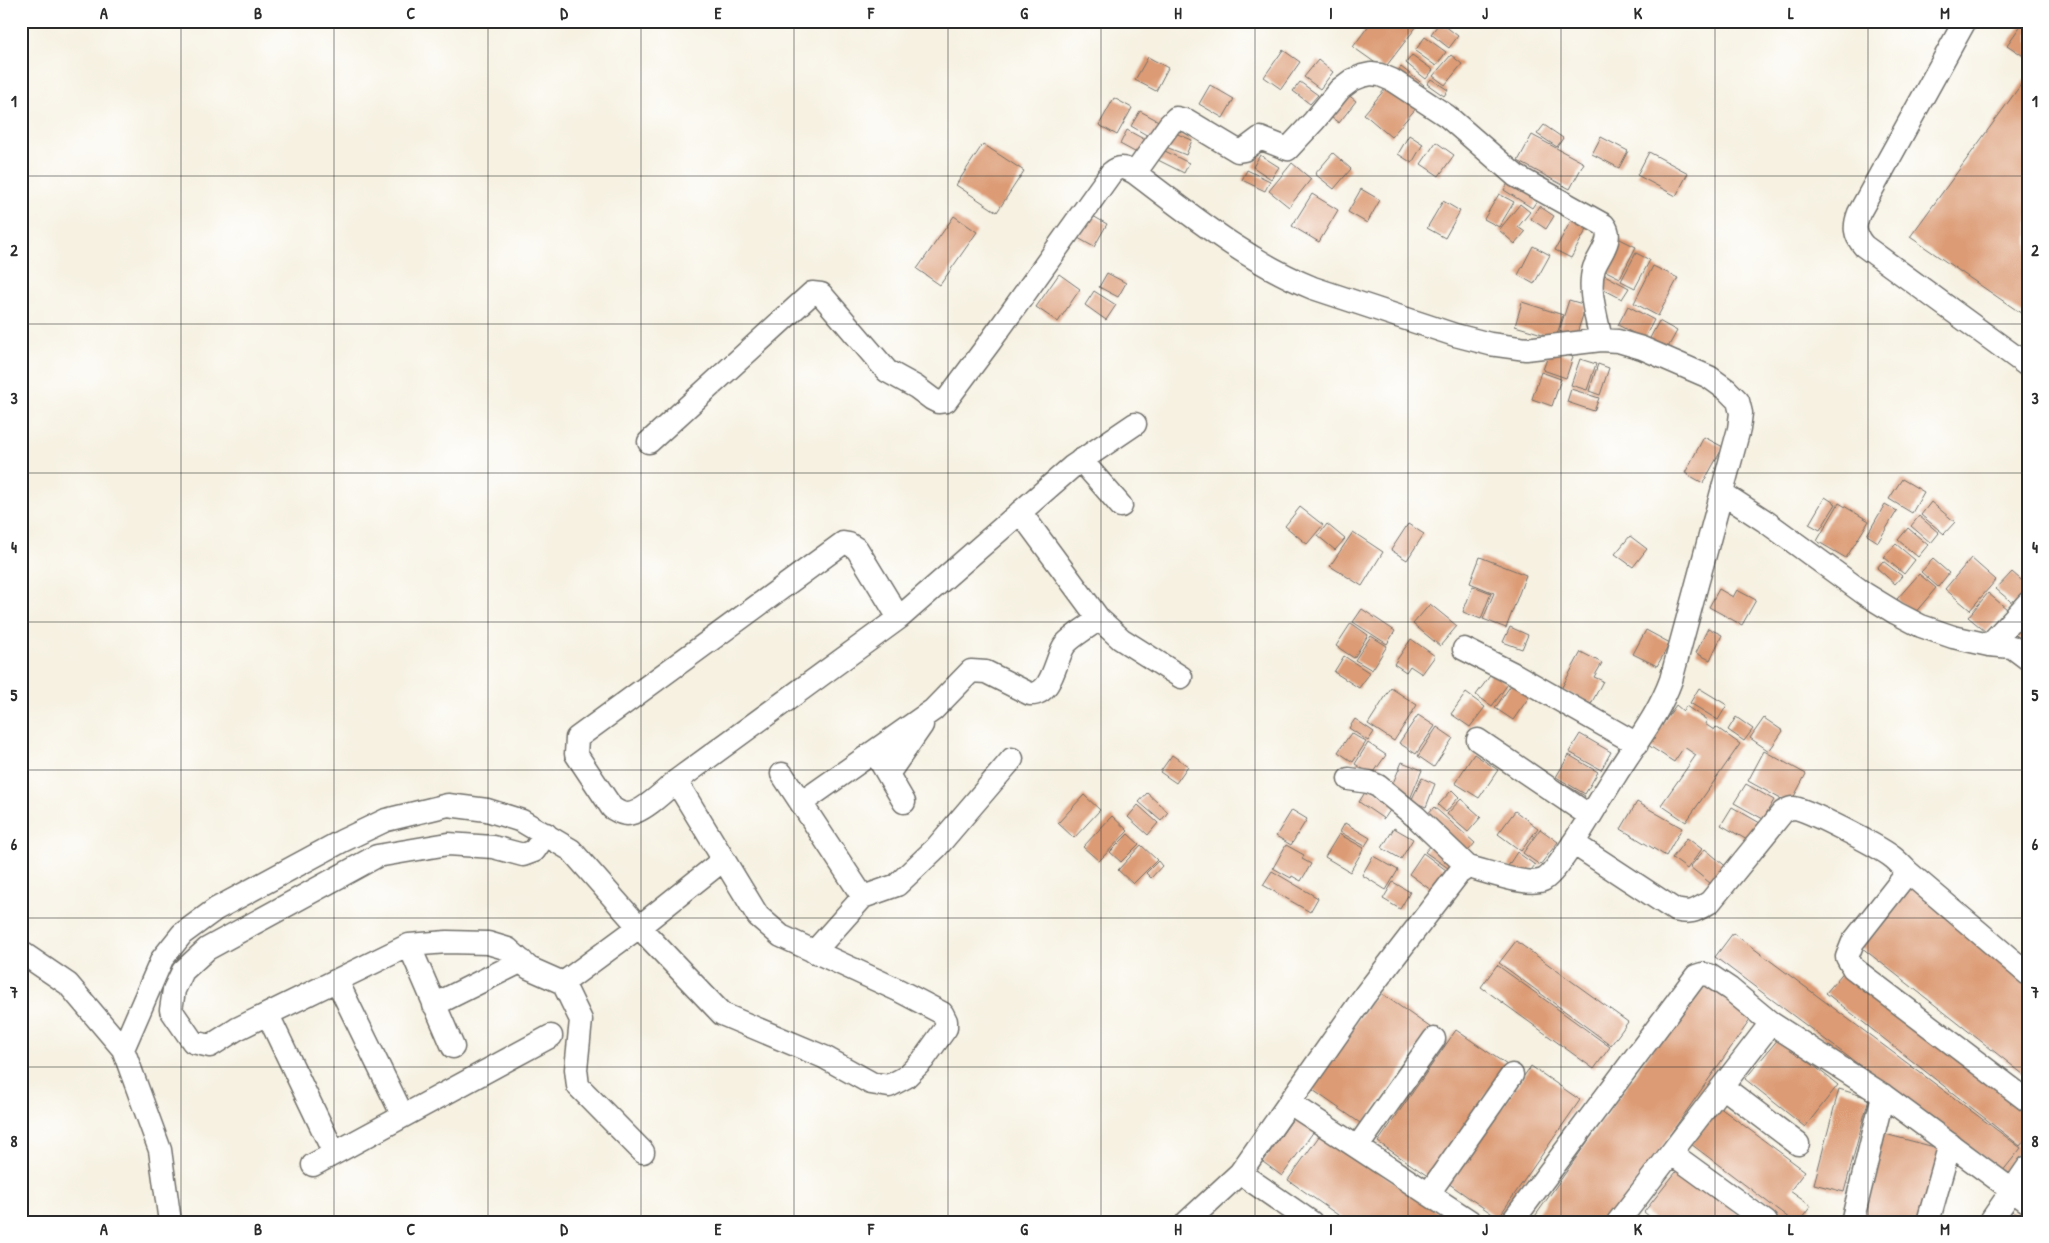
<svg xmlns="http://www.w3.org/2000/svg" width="2049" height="1243" font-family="'Patrick Hand',sans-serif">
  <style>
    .building { fill: #dc9b75 }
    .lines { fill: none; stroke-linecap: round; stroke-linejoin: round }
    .minor-casing { stroke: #72706b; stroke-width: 25 }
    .minor { stroke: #fff; stroke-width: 22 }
    .grid { fill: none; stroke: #2b2b2b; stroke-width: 1; stroke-opacity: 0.55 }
    .neatline { fill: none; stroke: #2b2b2b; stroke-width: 2 }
    .grid-label { font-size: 16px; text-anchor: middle; font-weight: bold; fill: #2b2b2b }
  </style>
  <rect width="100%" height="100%" fill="#fff"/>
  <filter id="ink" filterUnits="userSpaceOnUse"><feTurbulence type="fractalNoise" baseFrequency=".02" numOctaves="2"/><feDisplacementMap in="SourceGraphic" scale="10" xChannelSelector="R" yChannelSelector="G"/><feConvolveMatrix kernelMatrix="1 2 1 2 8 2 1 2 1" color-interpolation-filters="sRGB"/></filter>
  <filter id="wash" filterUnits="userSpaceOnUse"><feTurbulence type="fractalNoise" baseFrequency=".0096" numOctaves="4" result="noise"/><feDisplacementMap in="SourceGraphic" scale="20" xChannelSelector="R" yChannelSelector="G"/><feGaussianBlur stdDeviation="1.12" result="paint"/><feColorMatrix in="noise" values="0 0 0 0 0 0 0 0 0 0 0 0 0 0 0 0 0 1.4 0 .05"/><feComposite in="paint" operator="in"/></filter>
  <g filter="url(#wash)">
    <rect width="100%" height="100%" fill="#f6f1e1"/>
    <g id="blocks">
      <path class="building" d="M 1372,21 L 1411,21 L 1417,26 L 1384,69 L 1353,47 Z
        M 2024,21 L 2028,21 L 2028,59 L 2007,45 Z
        M 1440,22 L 1458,36 L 1449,48 L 1431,34 Z
        M 1425,37 L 1446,52 L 1436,66 L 1415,51 Z
        M 1283,50 L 1300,62 L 1281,89 L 1264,77 Z
        M 1412,55 L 1433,70 L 1426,79 L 1406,63 Z
        M 1451,55 L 1462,64 L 1445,85 L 1433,76 Z
        M 1148,57 L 1168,68 L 1156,91 L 1135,80 Z
        M 1318,60 L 1333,72 L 1320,89 L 1304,77 Z
        M 1401,67 L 1424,85 L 1417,93 L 1394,76 Z
        M 2028,75 L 2028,318 L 1910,237 Z
        M 1431,79 L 1448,90 L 1444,96 L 1427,84 Z
        M 1300,82 L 1318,95 L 1310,104 L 1293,91 Z
        M 1391,82 L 1419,105 L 1391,137 L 1364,114 Z
        M 1210,85 L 1234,99 L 1223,118 L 1199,104 Z
        M 1342,90 L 1356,101 L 1339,123 L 1325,113 Z
        M 1114,98 L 1132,108 L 1117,135 L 1099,125 Z
        M 1140,111 L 1166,125 L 1157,141 L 1131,126 Z
        M 1544,125 L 1563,138 L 1557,147 L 1537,134 Z
        M 1127,130 L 1151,143 L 1144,157 L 1120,144 Z
        M 1168,130 L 1192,140 L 1186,155 L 1161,145 Z
        M 1409,135 L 1423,144 L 1412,163 L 1398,154 Z
        M 1532,135 L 1584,163 L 1570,189 L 1518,161 Z
        M 1601,137 L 1628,151 L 1619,168 L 1592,154 Z
        M 1436,142 L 1454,155 L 1439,176 L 1421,164 Z
        M 983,144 L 1024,171 L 997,212 L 956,185 Z
        M 1157,147 L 1189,163 L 1184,173 L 1152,157 Z
        M 1649,152 L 1688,173 L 1676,196 L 1637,175 Z
        M 1333,153 L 1351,169 L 1334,189 L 1315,174 Z
        M 1260,155 L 1279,167 L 1271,179 L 1253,167 Z
        M 1292,163 L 1311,179 L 1289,207 L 1269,191 Z
        M 1247,170 L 1270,181 L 1265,191 L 1242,180 Z
        M 1511,178 L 1540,196 L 1532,208 L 1504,190 Z
        M 1361,189 L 1380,200 L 1367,223 L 1348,212 Z
        M 1312,194 L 1338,210 L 1319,242 L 1292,226 Z
        M 1499,194 L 1514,202 L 1499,227 L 1484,219 Z
        M 1443,201 L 1460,211 L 1445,238 L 1427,228 Z
        M 1520,204 L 1530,212 L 1518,227 L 1525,232 L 1515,244 L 1499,230 Z
        M 1539,206 L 1554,216 L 1546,229 L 1531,219 Z
        M 1091,215 L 1107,224 L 1094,247 L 1078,238 Z
        M 1574,215 L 1590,223 L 1571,258 L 1555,250 Z
        M 954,216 L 977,232 L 940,285 L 917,269 Z
        M 1614,236 L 1636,247 L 1620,278 L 1598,267 Z
        M 1533,246 L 1550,255 L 1534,284 L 1518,275 Z
        M 1636,253 L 1650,260 L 1635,288 L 1621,281 Z
        M 1653,266 L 1678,278 L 1658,316 L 1634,303 Z
        M 1107,273 L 1126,283 L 1118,297 L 1099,287 Z
        M 1059,274 L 1080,289 L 1058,322 L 1036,307 Z
        M 1603,274 L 1629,288 L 1622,299 L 1597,286 Z
        M 1094,291 L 1116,305 L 1106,320 L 1085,305 Z
        M 1569,300 L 1586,305 L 1576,337 L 1559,331 Z
        M 1522,302 L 1563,315 L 1556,338 L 1515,326 Z
        M 1628,306 L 1654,320 L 1644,339 L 1618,325 Z
        M 1659,321 L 1677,331 L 1666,351 L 1648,342 Z
        M 1550,350 L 1573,357 L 1566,378 L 1543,370 Z
        M 1580,359 L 1596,364 L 1587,390 L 1571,385 Z
        M 1598,364 L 1609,368 L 1600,395 L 1589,391 Z
        M 1541,372 L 1561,379 L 1552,406 L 1532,399 Z
        M 1571,389 L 1599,398 L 1594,411 L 1567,402 Z
        M 1704,437 L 1723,447 L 1703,483 L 1685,473 Z
        M 1902,479 L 1924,492 L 1912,513 L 1889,499 Z
        M 1825,497 L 1836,504 L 1820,530 L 1809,524 Z
        M 1931,502 L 1955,522 L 1944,534 L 1921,515 Z
        M 1839,503 L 1869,521 L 1846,558 L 1817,541 Z
        M 1885,504 L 1897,511 L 1878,542 L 1867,535 Z
        M 1300,507 L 1323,525 L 1307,544 L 1285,526 Z
        M 1919,516 L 1939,533 L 1931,543 L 1911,526 Z
        M 1327,524 L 1345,539 L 1335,550 L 1318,536 Z
        M 1408,524 L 1424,534 L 1407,560 L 1391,550 Z
        M 1908,528 L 1928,545 L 1918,557 L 1898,540 Z
        M 1353,532 L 1383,552 L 1362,586 L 1330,566 Z
        M 1630,536 L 1647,549 L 1633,567 L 1615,554 Z
        M 1896,544 L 1915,560 L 1904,574 L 1884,557 Z
        M 1480,557 L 1526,575 L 1506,628 L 1483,619 L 1494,593 L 1470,583 Z
        M 1971,558 L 1996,580 L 1970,610 L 1945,589 Z
        M 1933,559 L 1949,573 L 1938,587 L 1921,572 Z
        M 1883,561 L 1902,576 L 1895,584 L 1877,568 Z
        M 2012,572 L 2028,586 L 2028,591 L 2015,605 L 1996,589 Z
        M 1919,574 L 1936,588 L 1914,614 L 1897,599 Z
        M 1473,586 L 1491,593 L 1481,619 L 1463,612 Z
        M 1719,589 L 1733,597 L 1737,590 L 1756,600 L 1742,625 L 1709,607 Z
        M 1988,593 L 2007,609 L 1986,632 L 1968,617 Z
        M 1430,604 L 1457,626 L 1440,646 L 1413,624 Z
        M 1362,609 L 1395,631 L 1387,644 L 1353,622 Z
        M 2028,612 L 2028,638 L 2024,642 L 2008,628 Z
        M 1351,623 L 1368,635 L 1354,658 L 1336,646 Z
        M 1510,627 L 1528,635 L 1522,649 L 1503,642 Z
        M 1708,628 L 1722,635 L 1710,660 L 1696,653 Z
        M 1646,630 L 1670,643 L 1657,666 L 1633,654 Z
        M 1371,636 L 1387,646 L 1372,670 L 1355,660 Z
        M 1411,639 L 1435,656 L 1422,674 L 1410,666 L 1406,672 L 1394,664 Z
        M 1581,652 L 1602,663 L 1594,677 L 1603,681 L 1591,704 L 1561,689 Z
        M 1344,656 L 1370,673 L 1359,688 L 1334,672 Z
        M 1492,673 L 1508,684 L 1492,706 L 1476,695 Z
        M 1516,678 L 1534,690 L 1513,720 L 1495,708 Z
        M 1391,688 L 1417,705 L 1394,741 L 1368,724 Z
        M 1699,688 L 1727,705 L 1718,720 L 1690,703 Z
        M 1466,693 L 1485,707 L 1470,727 L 1451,714 Z
        M 1676,705 L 1683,711 L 1686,706 L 1707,720 L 1705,724 L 1714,730 L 1716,727 L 1740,744 L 1686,822 L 1661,805 L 1696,755 L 1684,747 L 1674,762 L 1648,745 Z
        M 1418,715 L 1435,726 L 1416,754 L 1399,743 Z
        M 1736,717 L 1753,729 L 1744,741 L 1728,730 Z
        M 1764,718 L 1783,731 L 1769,751 L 1750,738 Z
        M 1355,719 L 1374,732 L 1368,741 L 1349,728 Z
        M 1437,727 L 1453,738 L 1434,767 L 1418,756 Z
        M 1351,733 L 1366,742 L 1353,762 L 1338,752 Z
        M 1580,734 L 1611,752 L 1601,770 L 1569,752 Z
        M 1368,743 L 1386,755 L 1372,775 L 1355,764 Z
        M 1764,751 L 1806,774 L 1790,804 L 1748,781 Z
        M 1474,754 L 1498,770 L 1479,798 L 1455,783 Z
        M 1172,755 L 1188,766 L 1176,783 L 1160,772 Z
        M 1569,755 L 1598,772 L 1585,794 L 1556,777 Z
        M 1402,762 L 1422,770 L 1410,799 L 1390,790 Z
        M 1422,778 L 1435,784 L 1426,807 L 1411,801 Z
        M 1559,781 L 1585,796 L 1581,803 L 1554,788 Z
        M 1746,784 L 1774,800 L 1763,819 L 1734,803 Z
        M 1369,786 L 1395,803 L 1384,819 L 1359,802 Z
        M 1452,790 L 1459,797 L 1446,812 L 1438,805 Z
        M 1147,793 L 1168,812 L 1161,821 L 1139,802 Z
        M 1084,795 L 1100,810 L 1074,838 L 1058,823 Z
        M 1461,799 L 1481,817 L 1468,832 L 1447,814 Z
        M 1637,802 L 1682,828 L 1666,856 L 1621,829 Z
        M 1138,805 L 1158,823 L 1148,835 L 1128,817 Z
        M 1434,807 L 1475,843 L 1463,857 L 1422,820 Z
        M 1732,807 L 1760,823 L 1749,841 L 1721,825 Z
        M 1292,810 L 1307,819 L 1291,845 L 1276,836 Z
        M 1515,811 L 1538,828 L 1521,851 L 1498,834 Z
        M 1112,816 L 1128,831 L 1099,861 L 1083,847 Z
        M 1345,823 L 1370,838 L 1365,846 L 1340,832 Z
        M 1394,828 L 1413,839 L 1401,859 L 1382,848 Z
        M 1540,829 L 1558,842 L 1540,865 L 1523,853 Z
        M 1128,834 L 1139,844 L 1121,862 L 1110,852 Z
        M 1339,834 L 1364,848 L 1350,872 L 1325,857 Z
        M 1687,838 L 1702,849 L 1687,869 L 1672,858 Z
        M 1432,844 L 1454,860 L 1448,868 L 1425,852 Z
        M 1141,845 L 1157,860 L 1133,884 L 1118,870 Z
        M 1286,845 L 1304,855 L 1302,859 L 1311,864 L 1301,881 L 1292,876 L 1291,878 L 1273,868 Z
        M 1705,849 L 1729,869 L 1715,887 L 1690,867 Z
        M 1517,852 L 1535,865 L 1525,878 L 1508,866 Z
        M 1423,853 L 1446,870 L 1431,890 L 1409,874 Z
        M 1373,856 L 1398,870 L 1386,890 L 1362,875 Z
        M 1158,861 L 1162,866 L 1151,878 L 1146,873 Z
        M 1272,871 L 1318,898 L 1310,912 L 1263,885 Z
        M 1393,882 L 1410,892 L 1400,909 L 1383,899 Z
        M 1910,885 L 2028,978 L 2028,1078 L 1861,947 Z
        M 1733,933 L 2021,1148 L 2002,1172 L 1715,957 Z
        M 1516,941 L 1628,1022 L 1611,1045 L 1499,963 Z
        M 1497,965 L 1610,1047 L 1594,1069 L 1481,987 Z
        M 1846,969 L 2028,1113 L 2028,1136 L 2020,1146 L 1826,993 Z
        M 1703,977 L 1755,1013 L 1609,1222 L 1531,1222 Z
        M 1378,991 L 1431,1028 L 1363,1125 L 1310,1088 Z
        M 1456,1030 L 1507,1065 L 1429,1177 L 1378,1142 Z
        M 1779,1038 L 1838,1085 L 1805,1127 L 1745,1079 Z
        M 1531,1066 L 1580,1100 L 1498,1218 L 1448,1183 Z
        M 1839,1089 L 1869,1098 L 1844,1192 L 1814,1184 Z
        M 1719,1107 L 1805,1171 L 1790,1191 L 1811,1206 L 1799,1222 L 1794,1222 L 1691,1144 Z
        M 1299,1110 L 1319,1124 L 1282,1176 L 1263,1162 Z
        M 1322,1132 L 1452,1222 L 1348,1222 L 1288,1180 Z
        M 1881,1133 L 1942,1149 L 1923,1222 L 1857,1222 Z
        M 1680,1167 L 1748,1222 L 1656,1222 L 1644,1212 Z
        M 2012,1211 L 2028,1221 L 2028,1222 L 2005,1222 Z"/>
    </g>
  </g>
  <g filter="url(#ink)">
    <use href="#blocks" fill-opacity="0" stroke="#72706b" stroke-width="1"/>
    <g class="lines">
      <g class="minor-casing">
        <path id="minor" d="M 1965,21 L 1859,213 C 1854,226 1854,235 1864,246 L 2028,366
          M 1135,173 L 1170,124 L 1176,118 L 1188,121 L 1238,151 L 1244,150 L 1260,138 L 1288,149 L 1314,121 L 1340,89 L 1352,80 L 1362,76 L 1371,74 L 1380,75 L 1392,80 L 1447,116 L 1516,176 L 1604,225 C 1615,238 1599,255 1594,268 C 1587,290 1597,318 1601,340
          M 649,442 L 812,293 L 821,294 L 887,371 L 916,387 L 932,399 L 938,402 L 946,401 L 990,342 L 1111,173 C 1120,165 1126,168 1135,173 C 1192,216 1247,261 1313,288 L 1455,335 L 1490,344 L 1526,349 L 1601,340 L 1618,341 L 1642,348 L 1709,377 L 1727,390 L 1738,401 L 1741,413 L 1739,429 L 1671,680 C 1658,716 1634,745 1615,776 C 1602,795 1559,873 1543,880 C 1526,887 1487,871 1468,867 L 1459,873 L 1365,995 L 1240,1173 L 1311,1222
          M 1081,460 L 1121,506
          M 1722,493 L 1765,521 L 1865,594 L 1896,613 L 1921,626 L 1953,637 L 1989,645 L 2012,647 L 2028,659
          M 1020,512 L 1099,619 L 1121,639 L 1181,677
          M 899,618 L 1073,466 L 1135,424
          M 1989,645 L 2028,603
          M 1464,649 L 1514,674 L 1637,744
          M 1478,740 L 1590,816
          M 880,761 L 904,802
          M 782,774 L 863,897 L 814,952
          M 888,774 L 922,725
          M 1349,779 L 1369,782 L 1378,786 L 1416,817 L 1468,867
          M 801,803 L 933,710 L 971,671 L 986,672 L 1030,694 C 1052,695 1055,661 1064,646 C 1070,637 1090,626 1099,619
          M 546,834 L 534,851 L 523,855 L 493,847 L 448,844 L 377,856 L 207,949 L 183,971 L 174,990 L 171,1010 L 193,1042 L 210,1046 L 237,1029 L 409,945 L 447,942 L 488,943 L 508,949 L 529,968 L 563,983 L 639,927 L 723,860
          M 1573,843 L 1675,910 C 1692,914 1695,911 1710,902 L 1783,812 C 1787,810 1789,808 1793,808 C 1806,808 1879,847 1891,856 C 1898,861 1903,867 1908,872
          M 863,897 L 897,885 L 936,848 L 1012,759
          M 409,945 L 453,1047
          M 21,952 L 68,984 L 123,1049 L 160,1150 L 170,1222
          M 2028,974 L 1908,872 L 1853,942 L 1847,957 L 1853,968 L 2028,1101
          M 337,981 L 403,1116
          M 563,983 L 581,1020 L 576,1069 L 578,1086 L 643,1152
          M 434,1005 L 522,961
          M 268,1015 L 334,1153
          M 123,1049 L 162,959 L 182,934 L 216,909 L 342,841 L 386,820 L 448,805 L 487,810 L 522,821 L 571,850 L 639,927 L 722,1014 L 824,1057 L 871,1083 L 889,1086 L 906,1077 L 923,1060 L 946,1028 L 946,1021 L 942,1013 L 898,990 L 781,936 L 758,916 L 676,781 L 899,618 L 857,549 L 849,544 L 843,543 L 577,738 L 576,754 L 612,808 C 617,811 621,814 627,814 C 641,814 665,791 676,781
          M 1723,1087 L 1798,1144
          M 1290,1103 L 1471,1222
          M 1358,1146 L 1434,1039
          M 1671,1153 L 1766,1222
          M 313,1165 L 551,1036
          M 1429,1193 L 1512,1075
          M 1187,1222 L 1240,1173
          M 1512,1222 L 1696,976 L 1702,974 L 1709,975 L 1730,989 L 1771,1023 L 1883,1095 L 2028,1202
          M 1618,1222 L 1771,1023
          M 1852,1222 L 1883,1095
          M 1928,1222 L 1950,1144
          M 1990,1222 L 2028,1167"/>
      </g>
      <use href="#minor" class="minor"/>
    </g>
  </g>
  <path class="grid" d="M 181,21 L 181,1222M 334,21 L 334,1222M 488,21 L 488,1222M 641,21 L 641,1222M 794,21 L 794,1222M 948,21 L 948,1222M 1101,21 L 1101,1222M 1255,21 L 1255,1222M 1408,21 L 1408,1222M 1561,21 L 1561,1222M 1715,21 L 1715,1222M 1868,21 L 1868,1222M 21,176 L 2028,176M 21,324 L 2028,324M 21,473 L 2028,473M 21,622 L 2028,622M 21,770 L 2028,770M 21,918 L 2028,918M 21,1067 L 2028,1067"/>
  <rect width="2049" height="1243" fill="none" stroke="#fff" stroke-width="55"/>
  <rect x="28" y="28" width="1994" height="1188" class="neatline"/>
  <g class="grid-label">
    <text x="104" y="19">A</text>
    <text x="258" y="19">B</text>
    <text x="411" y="19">C</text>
    <text x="564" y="19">D</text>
    <text x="718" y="19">E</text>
    <text x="871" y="19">F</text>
    <text x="1024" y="19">G</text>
    <text x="1178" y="19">H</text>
    <text x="1331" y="19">I</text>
    <text x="1485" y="19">J</text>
    <text x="1638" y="19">K</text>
    <text x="1791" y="19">L</text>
    <text x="1945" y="19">M</text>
    <text x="14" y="107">1</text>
    <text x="2035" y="107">1</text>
    <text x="14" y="256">2</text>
    <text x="2035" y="256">2</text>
    <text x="14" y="404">3</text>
    <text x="2035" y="404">3</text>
    <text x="14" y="553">4</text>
    <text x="2035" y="553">4</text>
    <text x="14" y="701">5</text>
    <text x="2035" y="701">5</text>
    <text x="14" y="850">6</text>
    <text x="2035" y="850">6</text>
    <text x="14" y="998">7</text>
    <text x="2035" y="998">7</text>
    <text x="14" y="1147">8</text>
    <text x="2035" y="1147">8</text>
    <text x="104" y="1235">A</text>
    <text x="258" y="1235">B</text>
    <text x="411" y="1235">C</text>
    <text x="564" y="1235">D</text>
    <text x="718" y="1235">E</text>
    <text x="871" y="1235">F</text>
    <text x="1024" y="1235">G</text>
    <text x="1178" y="1235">H</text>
    <text x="1331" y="1235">I</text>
    <text x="1485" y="1235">J</text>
    <text x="1638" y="1235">K</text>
    <text x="1791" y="1235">L</text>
    <text x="1945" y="1235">M</text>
  </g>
</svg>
